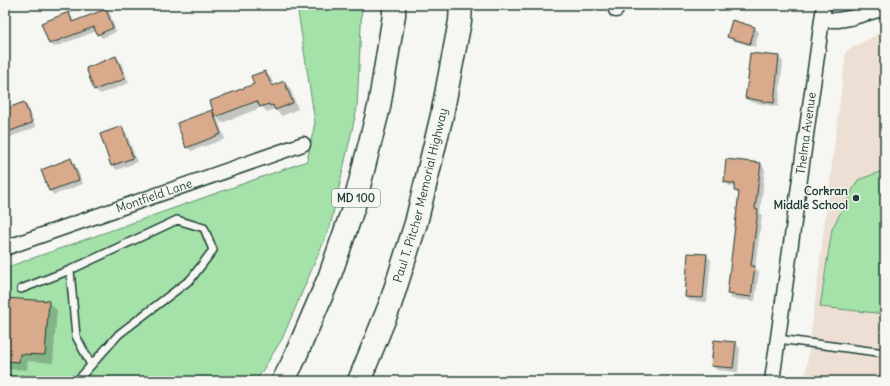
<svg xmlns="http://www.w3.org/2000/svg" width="890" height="386" font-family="Delius,sans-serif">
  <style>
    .built { fill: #eddfd3 }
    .green { fill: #a4e2aa; stroke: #62906f }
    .shadow { fill: #0003 }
    .building { fill: #d9aa8b; stroke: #1f3d34 }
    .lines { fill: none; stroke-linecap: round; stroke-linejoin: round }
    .lane-casing { stroke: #1f3d34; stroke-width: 10 }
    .street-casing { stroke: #1f3d34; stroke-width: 17 }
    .highway-casing { stroke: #1f3d34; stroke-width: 25 }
    .lane { stroke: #f6f6f2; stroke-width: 7 }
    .street { stroke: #f6f6f2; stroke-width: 14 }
    .highway { stroke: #f6f6f2; stroke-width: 22 }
    .poi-dot { fill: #1f3d34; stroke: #f6f6f2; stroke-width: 1.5 }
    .labels { text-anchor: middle; stroke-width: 3; stroke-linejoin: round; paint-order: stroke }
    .shield { fill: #f6f6f2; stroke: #60746d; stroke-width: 1 }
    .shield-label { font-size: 11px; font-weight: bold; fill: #1f3d34 }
    .street-label { font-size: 12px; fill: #1f3d34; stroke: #f6f6f2 }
    .poi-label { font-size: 12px; font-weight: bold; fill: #1f3d34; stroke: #f6f6f2; text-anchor: end }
  </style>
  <rect width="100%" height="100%" fill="#f6f6f2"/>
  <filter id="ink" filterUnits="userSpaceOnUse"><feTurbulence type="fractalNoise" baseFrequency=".025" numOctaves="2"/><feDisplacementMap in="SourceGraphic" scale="8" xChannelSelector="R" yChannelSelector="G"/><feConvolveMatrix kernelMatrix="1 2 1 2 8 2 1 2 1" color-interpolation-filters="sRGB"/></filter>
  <g filter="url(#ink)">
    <path class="built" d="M 885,30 L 885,381 L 805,381 L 846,51 Z"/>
    <path class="green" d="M 297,5 L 362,5 L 357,108 L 330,227 L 282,339 L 256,381 L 5,381 L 5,268 L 307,161 L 315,122 Z
      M 885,170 L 885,314 L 820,307 L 832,229 L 858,180 Z"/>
    <path class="shadow" d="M 106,10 L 110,14 L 116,32 L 102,38 L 98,34 L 97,31 L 54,47 L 50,44 L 69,14 L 72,17 L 74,22 Z
      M 754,27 L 759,32 L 755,47 L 733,41 L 728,37 Z
      M 751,54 L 779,57 L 783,62 L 778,107 L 751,102 L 746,98 L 750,73 L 749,72 Z
      M 116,57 L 121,62 L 129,83 L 100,94 L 95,90 L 87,68 Z
      M 265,72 L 271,78 L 274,86 L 284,82 L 290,88 L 298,109 L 282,116 L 274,109 L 267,112 L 262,107 L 222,123 L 217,118 L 225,139 L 191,151 L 187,147 L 212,111 L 216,115 L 255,85 Z
      M 24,103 L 28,107 L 36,127 L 8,138 L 5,135 L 5,104 L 8,109 Z
      M 122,127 L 126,132 L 137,162 L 117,170 L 112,165 Z
      M 71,160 L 75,164 L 83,184 L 54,195 L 49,190 Z
      M 761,164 L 765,169 L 760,213 L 762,215 L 755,268 L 759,272 L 755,301 L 732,299 L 728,294 L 739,195 L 735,191 L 736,187 L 729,186 L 725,182 Z
      M 706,255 L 711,260 L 707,302 L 690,301 L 686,297 Z
      M 5,299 L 48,302 L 57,310 L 53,363 L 28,361 L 27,370 L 5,369 Z
      M 736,343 L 740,348 L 738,372 L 717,370 L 712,365 Z"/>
    <path class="building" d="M 106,9 L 113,28 L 97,35 L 94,27 L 49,44 L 41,23 L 69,12 L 72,22 Z
      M 732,20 L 755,27 L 750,44 L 727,37 Z
      M 750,53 L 779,56 L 774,103 L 745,98 L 749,72 L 748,72 Z
      M 116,56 L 125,79 L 94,90 L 86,68 Z
      M 265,71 L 272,86 L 284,81 L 293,103 L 275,110 L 273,105 L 270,106 L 269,104 L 260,107 L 257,101 L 215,117 L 210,101 L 254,84 L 251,76 Z
      M 24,102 L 32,123 L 5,133 L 5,109 Z
      M 212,110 L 221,134 L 186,148 L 177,123 Z
      M 122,126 L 133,158 L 111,166 L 100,134 Z
      M 71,158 L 79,180 L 49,191 L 41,170 Z
      M 726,159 L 761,163 L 755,209 L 758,210 L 751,266 L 755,266 L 751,297 L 727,294 L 739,192 L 734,191 L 735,184 L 724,182 Z
      M 688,253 L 707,254 L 703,298 L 685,297 Z
      M 5,298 L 49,301 L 45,355 L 20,354 L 19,362 L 5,361 Z
      M 714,340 L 736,342 L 733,368 L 711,366 Z"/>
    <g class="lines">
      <g class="lane-casing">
        <path id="lane" d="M 21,289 L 70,270
          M 778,339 L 885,353
          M 5,378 L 7,378
          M 22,380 L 24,381
          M 77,381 L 119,334 L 191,279 L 213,250 L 204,228 L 177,220 L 70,270 L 76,336 L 91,365"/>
      </g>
      <g class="street-casing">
        <g id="street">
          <path d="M 615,5 L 616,10"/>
          <path d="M 822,20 L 838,20 L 850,18 L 885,8"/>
          <path id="s1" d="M 5,248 L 303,144"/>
          <path id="s2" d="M 772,381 L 824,5"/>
        </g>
      </g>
      <g class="highway-casing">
        <g id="highway">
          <path d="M 283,381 L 292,364 L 329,278 L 354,206 L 379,107 L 394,15 L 394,5"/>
          <path id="s3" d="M 359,381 L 390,305 L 416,223 L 442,115 L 460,21 L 461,5"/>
        </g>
      </g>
      <use href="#lane" class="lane"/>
      <use href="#street" class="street"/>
      <use href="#highway" class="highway"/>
    </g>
  </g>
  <circle class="poi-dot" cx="856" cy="198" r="4"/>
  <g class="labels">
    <rect class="shield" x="332" y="189" width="48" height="18" rx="3"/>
    <g class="shield-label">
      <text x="356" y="202">MD 100</text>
    </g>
    <g class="street-label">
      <text dy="4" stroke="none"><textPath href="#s2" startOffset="250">Thelma Avenue</textPath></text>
      <text dy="4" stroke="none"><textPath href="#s1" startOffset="158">Montfield Lane</textPath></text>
      <text dy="4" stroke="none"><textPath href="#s3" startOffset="196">Paul T. Pitcher Memorial Highway</textPath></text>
    </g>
    <g class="poi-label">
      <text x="848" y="195">Corkran<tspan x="848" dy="14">Middle School</tspan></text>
    </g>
  </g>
  <rect width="890" height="386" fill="none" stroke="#f6f6f2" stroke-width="20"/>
  <rect x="10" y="10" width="870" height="366" fill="none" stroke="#1f3d34" stroke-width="1.5" filter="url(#ink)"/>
</svg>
